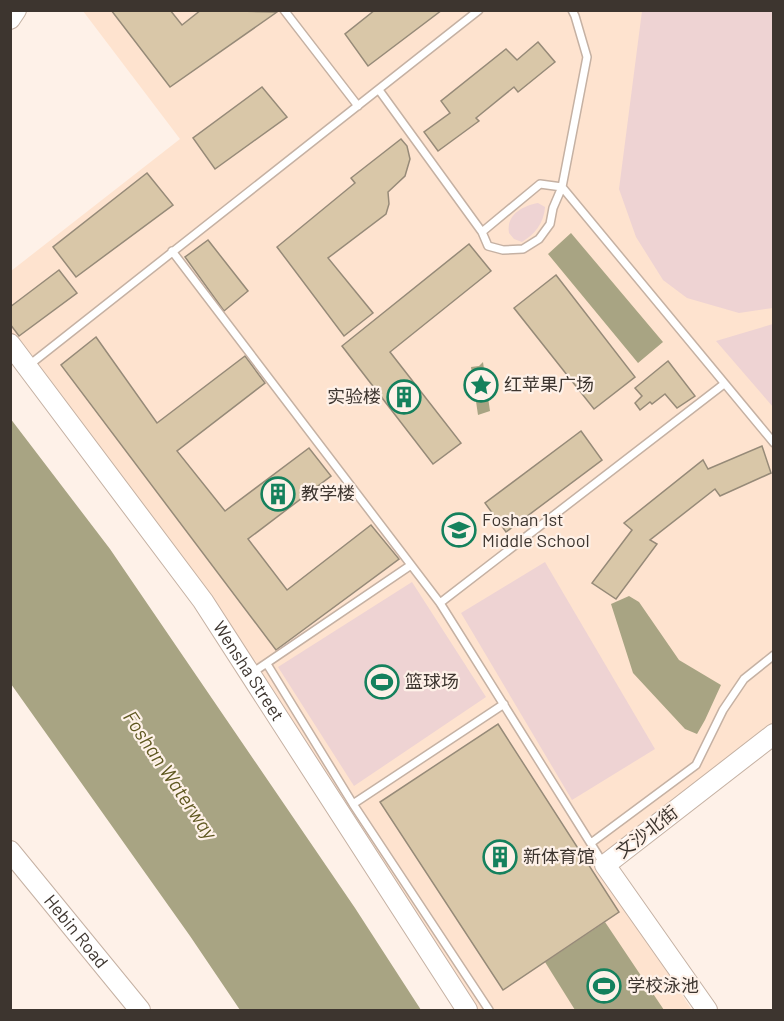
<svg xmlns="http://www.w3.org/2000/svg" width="784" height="1021" font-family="Barlow,'Noto Sans SC',sans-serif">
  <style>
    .built { fill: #fee3cf }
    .green { fill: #eed3d3 }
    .water { fill: #a8a483 }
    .building { fill: #d9c7a8; stroke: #968a78; stroke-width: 1.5 }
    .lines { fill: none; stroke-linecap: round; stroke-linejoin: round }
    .lane-casing { stroke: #c5b1a3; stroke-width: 10 }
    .secondary-casing { stroke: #c5b1a3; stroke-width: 22 }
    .lane { stroke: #fff; stroke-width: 7 }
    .secondary { stroke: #fff; stroke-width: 20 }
    .labels { text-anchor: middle; stroke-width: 4.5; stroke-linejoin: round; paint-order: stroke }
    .poi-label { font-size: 18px; fill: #3d352f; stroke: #fef1e8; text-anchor: start }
    .street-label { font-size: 18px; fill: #3d352f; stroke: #fef1e8 }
    .water-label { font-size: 20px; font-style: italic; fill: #5f5820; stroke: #fef1e8 }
  </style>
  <rect width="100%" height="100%" fill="#fef1e8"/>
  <path class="built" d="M 83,11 L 773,11 L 773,728 L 595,861 L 692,1010 L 472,1010 L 11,332 L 11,271 L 180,139 Z"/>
  <path class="green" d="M 642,11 L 773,11 L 773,308 L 739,313 L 687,298 L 663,280 L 636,237 L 619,189 Z
    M 538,203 L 545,207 C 544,223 535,234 522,242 L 514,239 L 509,233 C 506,215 522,206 538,203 Z
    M 773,324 L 774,324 L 773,407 L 716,341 Z
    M 545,562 L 655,749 L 572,800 L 461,613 Z
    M 412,582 L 486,697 L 354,786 L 278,667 Z"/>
  <path class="water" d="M 571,233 L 663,342 L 638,363 L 548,254 Z
    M 483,362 L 490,411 L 478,415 L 471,367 L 479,366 Z
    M 10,418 L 110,549 L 355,908 L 421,1010 L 240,1010 L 190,936 L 11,684 Z
    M 629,596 L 639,602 L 679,660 L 721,685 L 705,720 L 697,734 L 685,729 L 633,673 L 611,604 Z
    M 605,922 L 664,1010 L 575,1010 L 545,962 Z"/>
  <path class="building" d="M 111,10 L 170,10 L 182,25 L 201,10 L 277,12 L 170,87 Z
    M 375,10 L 442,10 L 368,66 L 345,34 Z
    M 538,42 L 555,62 L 518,92 L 514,87 L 476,118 L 479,121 L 438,151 L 424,132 L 450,113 L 441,101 L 506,49 L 517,60 Z
    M 262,87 L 287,117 L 215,169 L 193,138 Z
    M 401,139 L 407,146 L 410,159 L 405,176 L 388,192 L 389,204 L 386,214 L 328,258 L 373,313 L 344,336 L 277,247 L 355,183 L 351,178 Z
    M 147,173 L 173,205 L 76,277 L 53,247 Z
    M 208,240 L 248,291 L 224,311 L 185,257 Z
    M 469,244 L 491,271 L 390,352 L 461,443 L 433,464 L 342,346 Z
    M 59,270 L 77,293 L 19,336 L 10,324 L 10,307 Z
    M 556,275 L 635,377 L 594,409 L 514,308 Z
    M 96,337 L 157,423 L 245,356 L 265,383 L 177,451 L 225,511 L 309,448 L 331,476 L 248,539 L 287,590 L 371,525 L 399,559 L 276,650 L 61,365 Z
    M 668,361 L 695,396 L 677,408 L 665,394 L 652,404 L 650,402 L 640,410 L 635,403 L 642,396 L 635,388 Z
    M 581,431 L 602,460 L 506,532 L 485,503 Z
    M 762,446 L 771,473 L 720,496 L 715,489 L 650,540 L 657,544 L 616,599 L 592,583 L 632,530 L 624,523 L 703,460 L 708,469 Z
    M 498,724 L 619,912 L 503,990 L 380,802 Z"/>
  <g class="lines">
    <g class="lane-casing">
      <path id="lane" d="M 284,10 L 358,106
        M 379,90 L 482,232 L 488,246 L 503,250 L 523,249 L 539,239 L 550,224 L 553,208 L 562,187 L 587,57 L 575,16 L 572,10
        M 482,232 L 540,184 L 562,187 L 774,443
        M 172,251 L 440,603 L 603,863
        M 28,366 L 479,10
        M 440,603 L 724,384
        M 267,664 L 353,804 L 489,1010
        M 252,673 L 411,565
        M 353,804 L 504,704
        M 591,843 L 696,765 L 723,710 L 744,679 L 774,655"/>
    </g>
    <g class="secondary-casing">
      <g id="secondary">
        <path d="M 10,19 L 16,10"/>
        <path id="s1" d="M 10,344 L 203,601 L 467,1010"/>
        <path id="s2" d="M 10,851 L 140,1010"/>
        <path d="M 707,1010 L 605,865 L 774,734"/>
      </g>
    </g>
    <use href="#lane" class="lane"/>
    <use href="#secondary" class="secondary"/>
  </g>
  <defs>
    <g id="sight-ring" transform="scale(1.725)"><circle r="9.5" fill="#fef1e8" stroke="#15815d" stroke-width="1.5"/><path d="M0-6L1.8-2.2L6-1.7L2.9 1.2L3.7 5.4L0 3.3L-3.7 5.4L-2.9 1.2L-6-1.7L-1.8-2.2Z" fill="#15815d"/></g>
    <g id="building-ring" transform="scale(1.725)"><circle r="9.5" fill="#fef1e8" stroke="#15815d" stroke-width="1.5"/><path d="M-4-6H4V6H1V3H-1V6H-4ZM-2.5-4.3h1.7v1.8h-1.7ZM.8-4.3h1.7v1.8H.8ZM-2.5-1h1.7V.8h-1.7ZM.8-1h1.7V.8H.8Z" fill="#15815d"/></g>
    <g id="school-ring" transform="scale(1.725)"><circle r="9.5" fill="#fef1e8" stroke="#15815d" stroke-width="1.5"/><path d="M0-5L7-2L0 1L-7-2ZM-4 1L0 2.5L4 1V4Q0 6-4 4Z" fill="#15815d"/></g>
    <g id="stadium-ring" transform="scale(1.725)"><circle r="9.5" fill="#fef1e8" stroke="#15815d" stroke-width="1.5"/><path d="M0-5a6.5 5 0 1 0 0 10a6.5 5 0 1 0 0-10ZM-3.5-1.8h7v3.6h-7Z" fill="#15815d"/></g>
  </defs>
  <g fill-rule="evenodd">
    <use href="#sight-ring" x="481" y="385"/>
    <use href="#building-ring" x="404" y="397"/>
    <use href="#building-ring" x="278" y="494"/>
    <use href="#school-ring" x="459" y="530"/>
    <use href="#stadium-ring" x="382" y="682"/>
    <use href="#building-ring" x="500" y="857"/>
    <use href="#stadium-ring" x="604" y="986"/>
  </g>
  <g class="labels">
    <g class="poi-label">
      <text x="504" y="391">红苹果广场</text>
      <text x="381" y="403" text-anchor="end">实验楼</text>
      <text x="301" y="500">教学楼</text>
      <text x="482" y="526">Foshan 1st<tspan x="482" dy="21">Middle School</tspan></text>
      <text x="405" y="688">篮球场</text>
      <text x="523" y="863">新体育馆</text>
      <text x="627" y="992">学校泳池</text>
    </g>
    <g class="street-label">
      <text dy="6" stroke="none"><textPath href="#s1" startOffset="405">Wensha Street</textPath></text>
      <text transform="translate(647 832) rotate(-38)" y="6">文沙北街</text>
      <text dy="6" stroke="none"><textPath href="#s2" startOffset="104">Hebin Road</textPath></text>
    </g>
    <g class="water-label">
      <text transform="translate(170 775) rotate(56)" y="7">Foshan Waterway</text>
    </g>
  </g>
  <rect width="784" height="1021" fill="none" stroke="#3d352f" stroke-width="24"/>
</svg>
